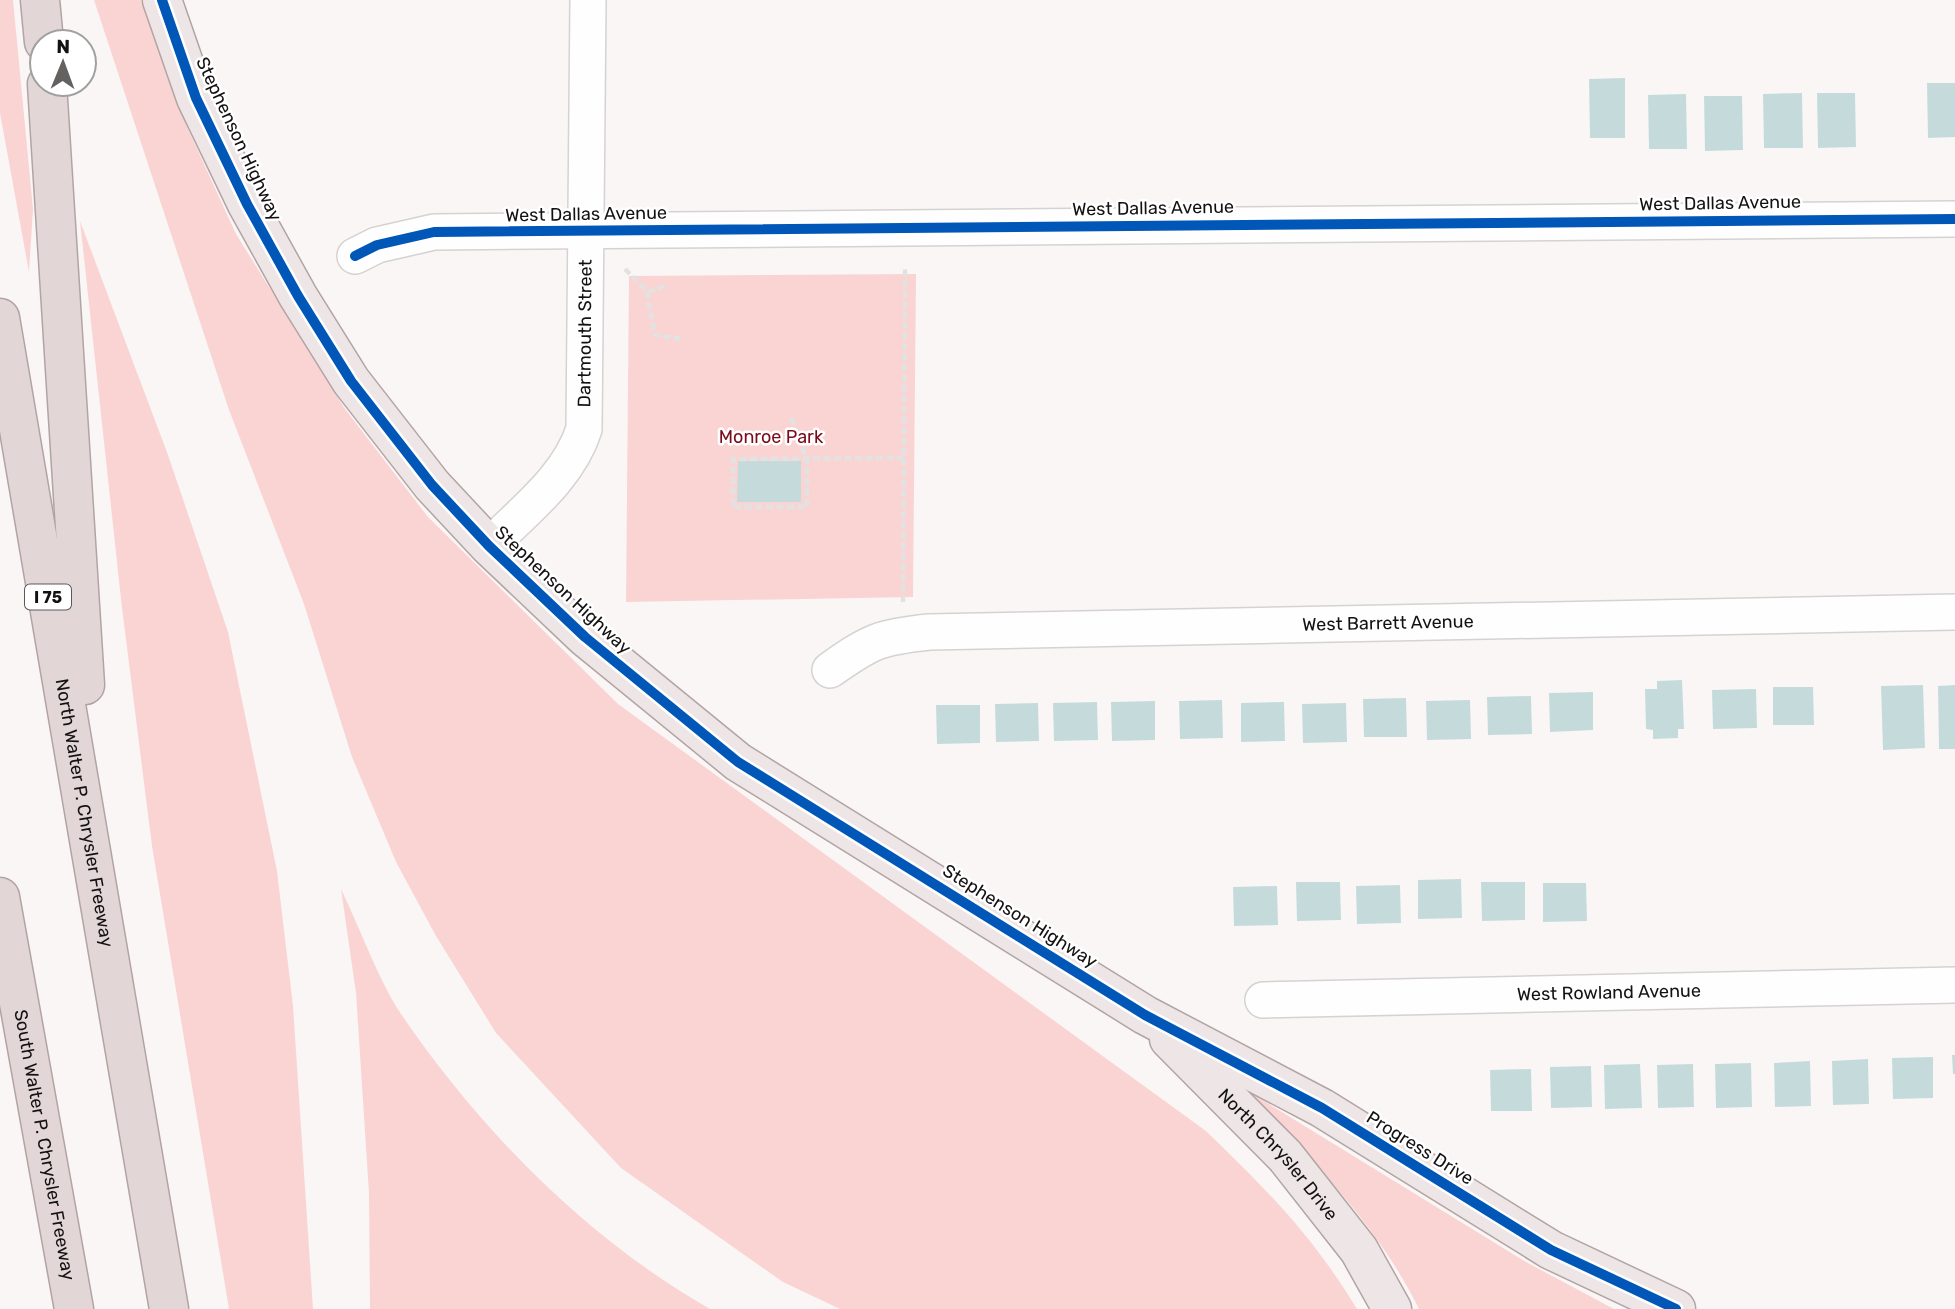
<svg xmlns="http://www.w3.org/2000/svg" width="1955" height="1309" font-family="Rubik,sans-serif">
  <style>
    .green { fill: #fad4d3 }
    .building { fill: #c5dbdb }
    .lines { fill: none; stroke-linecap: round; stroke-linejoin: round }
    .minor-casing { stroke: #d5d2d2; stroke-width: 38 }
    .major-casing { stroke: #b2a4a4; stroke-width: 41 }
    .highway-casing { stroke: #b2a4a4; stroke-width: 41 }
    .path { stroke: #e2e2e2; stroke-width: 4.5; stroke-dasharray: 7 3.5; stroke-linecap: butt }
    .minor { stroke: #fefefe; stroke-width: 35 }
    .major { stroke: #eee6e6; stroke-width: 38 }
    .highway { stroke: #e2d6d6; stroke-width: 38 }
    .cycleway-casing { stroke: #fff; stroke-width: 15 }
    .cycleway { stroke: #0057b8; stroke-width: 10 }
    .labels { text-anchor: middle; stroke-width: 5; stroke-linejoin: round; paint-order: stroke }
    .shield { fill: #fff; stroke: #5a5858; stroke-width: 2 }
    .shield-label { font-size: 16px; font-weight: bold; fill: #131111 }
    .street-label { font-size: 18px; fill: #131111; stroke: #fff }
    .park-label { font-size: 18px; fill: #7a0b1d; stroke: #fff }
  </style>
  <rect width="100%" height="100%" fill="#faf6f6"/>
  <!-- green -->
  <g class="green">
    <path d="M0,0H13L33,209L29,272L0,113Z"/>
    <path d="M94,0H141L187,127L236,234L345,409L428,517L618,704L1206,1131C1268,1191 1312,1235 1357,1309H840L783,1282L621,1168L496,1033L436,936L396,862L352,757L304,604L229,410Z"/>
    <path d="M80,221L168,455L228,632L277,871L293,1006L313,1309H229L152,846L122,608Z"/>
    <path d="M916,274L913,597L626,602L629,276Z"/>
    <path d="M341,889C359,926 379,981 401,1014C480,1130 587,1239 710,1309H370L369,1193L356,993Z"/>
    <path d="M1238,1085L1526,1262L1614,1309H1419C1376,1222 1306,1153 1238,1085Z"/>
  </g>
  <!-- building -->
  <g class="building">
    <path d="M1625,78V138H1590L1589,79Z"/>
    <path d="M1927,83H1955V137L1928,138Z"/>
    <path d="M1802,93L1803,148H1764L1763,94Z"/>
    <path d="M1817,93H1855L1856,147L1818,148Z"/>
    <path d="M1686,94L1687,149H1649L1648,95Z"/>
    <path d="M1704,96H1742L1743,150L1705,151Z"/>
    <path d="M738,461H801V502H737Z"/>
    <path d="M1682,680L1684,729H1678V738L1653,739V730L1646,729L1645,689H1657V681Z"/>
    <path d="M1923,685L1925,748L1883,750L1881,686Z"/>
    <path d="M1955,685V749H1939L1938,686Z"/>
    <path d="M1773,687H1813L1814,725H1773Z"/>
    <path d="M1756,689L1757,728L1713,729L1712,690Z"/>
    <path d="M1593,692V730L1550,732L1549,693Z"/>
    <path d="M1531,696L1532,734L1488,735L1487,697Z"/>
    <path d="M1406,698L1407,737H1364L1363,699Z"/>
    <path d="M1222,700L1223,738L1180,739L1179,701Z"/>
    <path d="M1470,700L1471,739L1427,740L1426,701Z"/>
    <path d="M1155,701V740L1112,741L1111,702Z"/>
    <path d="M1097,702L1098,740L1054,741L1053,703Z"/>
    <path d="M1284,702L1285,741L1241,742V703Z"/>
    <path d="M1038,703L1039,741L996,742L995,704Z"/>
    <path d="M1346,703L1347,742L1303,743L1302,704Z"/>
    <path d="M936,705H980V743L937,744Z"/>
    <path d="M1461,879L1462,918L1418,919V880Z"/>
    <path d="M1296,882H1340L1341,920L1297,921Z"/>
    <path d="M1481,882H1525V920L1482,921Z"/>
    <path d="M1543,883H1586L1587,921L1543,922Z"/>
    <path d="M1400,885L1401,923L1357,924L1356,886Z"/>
    <path d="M1277,886L1278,925L1234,926L1233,887Z"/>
    <path d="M1952,1055H1955V1074H1953Z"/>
    <path d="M1933,1057V1098L1893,1099L1892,1058Z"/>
    <path d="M1868,1059L1869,1104L1833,1105L1832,1061Z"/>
    <path d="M1810,1061L1811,1106L1775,1107L1774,1063Z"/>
    <path d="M1751,1063L1752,1107L1716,1108L1715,1064Z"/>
    <path d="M1640,1064L1642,1108L1605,1109L1604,1065Z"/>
    <path d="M1693,1064L1694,1107L1658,1108L1657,1065Z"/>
    <path d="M1591,1066L1592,1107L1551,1108L1550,1067Z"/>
    <path d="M1531,1069L1532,1111H1491L1490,1070Z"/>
  </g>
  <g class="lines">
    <!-- minor casing -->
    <g class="minor-casing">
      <g id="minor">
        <path d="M355,256L377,245L434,232L1955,219"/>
        <path id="s1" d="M489,546C524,511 569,477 584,429L588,0"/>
        <path id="s2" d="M830,670C871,641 880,637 929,632L1955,612"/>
        <path id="s3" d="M1263,1000L1955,985"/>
      </g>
    </g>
    <!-- major casing -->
    <g class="major-casing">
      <g id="major">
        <path d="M162,0L196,98L247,204L298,296L351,381L432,485L489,546L585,637L738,762L1145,1015L1322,1108L1551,1250L1676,1309"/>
        <path id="s4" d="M1169,1039L1285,1156L1359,1250L1392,1309"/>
      </g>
    </g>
    <!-- highway casing -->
    <g class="highway-casing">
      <g id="highway">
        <path d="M40,0L44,42"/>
        <path d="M47,84L85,685"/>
        <path id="s5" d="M0,318L169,1309"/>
        <path id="s6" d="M0,897L74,1309"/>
      </g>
    </g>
    <!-- path -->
    <g class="path">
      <path d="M625,269L646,290L655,335L682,339"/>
      <path d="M648,292L665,286"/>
      <path d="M791,418L807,460V507H733V459L903,458"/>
      <path d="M903,602L905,269"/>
    </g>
    <!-- minor -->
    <use href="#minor" class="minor"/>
    <!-- major -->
    <use href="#major" class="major"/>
    <!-- highway -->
    <use href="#highway" class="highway"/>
    <!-- cycleway casing -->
    <g class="cycleway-casing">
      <g id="cycleway">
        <path d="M162,0L196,98L247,204L298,296L351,381L432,485L489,546L585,637L738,762L1145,1015L1322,1108L1551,1250L1676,1309"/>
        <path d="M355,256L377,245L434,232L1955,219"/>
      </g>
    </g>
    <!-- cycleway -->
    <use href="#cycleway" class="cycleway"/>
  </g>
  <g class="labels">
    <!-- shield labels -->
    <rect class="shield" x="25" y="584.5" width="46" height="25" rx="5"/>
    <g class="shield-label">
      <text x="48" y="603">I 75</text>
    </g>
    <!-- street labels -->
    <g class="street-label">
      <text transform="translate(239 139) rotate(65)" y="6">Stephenson Highway</text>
      <text transform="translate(1720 203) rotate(-1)" y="6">West Dallas Avenue</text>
      <text transform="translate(1153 208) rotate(-1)" y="6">West Dallas Avenue</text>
      <text transform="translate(586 214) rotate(-1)" y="6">West Dallas Avenue</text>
      <text dy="6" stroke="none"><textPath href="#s1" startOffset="248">Dartmouth Street</textPath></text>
      <text transform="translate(563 590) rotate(43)" y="6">Stephenson Highway</text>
      <text dy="6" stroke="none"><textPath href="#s2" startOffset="567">West Barrett Avenue</textPath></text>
      <text dy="6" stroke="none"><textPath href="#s5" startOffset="502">North Walter P. Chrysler Freeway</textPath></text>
      <text transform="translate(1020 916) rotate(32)" y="6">Stephenson Highway</text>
      <text dy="6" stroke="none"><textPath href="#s3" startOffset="346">West Rowland Avenue</textPath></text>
      <text dy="6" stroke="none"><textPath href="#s6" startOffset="252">South Walter P. Chrysler Freeway</textPath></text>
      <text transform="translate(1420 1148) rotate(32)" y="6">Progress Drive</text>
      <text dy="6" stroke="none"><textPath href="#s4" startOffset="159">North Chrysler Drive</textPath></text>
    </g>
    <!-- park labels -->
    <g class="park-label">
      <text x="771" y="443">Monroe Park</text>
    </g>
  </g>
  <!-- north arrow -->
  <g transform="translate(63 63) rotate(1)"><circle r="33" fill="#ffffff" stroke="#a1a0a0" stroke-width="2"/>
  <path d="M0-5L12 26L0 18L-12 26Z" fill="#646161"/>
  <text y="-10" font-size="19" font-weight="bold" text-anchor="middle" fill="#131111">N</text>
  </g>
</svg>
